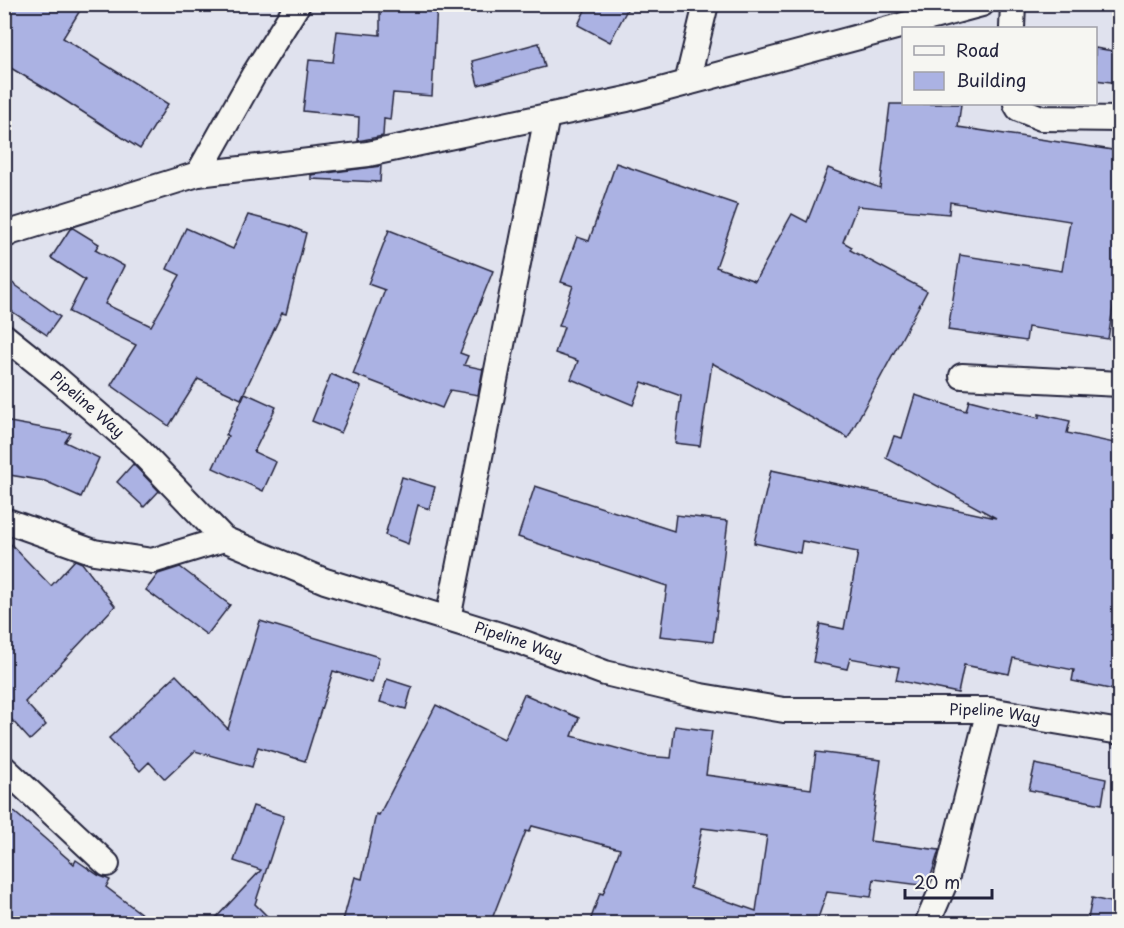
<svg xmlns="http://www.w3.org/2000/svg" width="1124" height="928" font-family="'Playpen Sans',sans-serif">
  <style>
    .building { fill: #abb2e3; stroke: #22223b; stroke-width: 1.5; fill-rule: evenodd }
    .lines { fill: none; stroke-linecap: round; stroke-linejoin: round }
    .minor-casing { stroke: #22223b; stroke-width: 28 }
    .minor { stroke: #f6f6f2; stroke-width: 24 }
    .labels { text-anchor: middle; stroke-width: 6; stroke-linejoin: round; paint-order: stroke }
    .street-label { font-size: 15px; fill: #22223b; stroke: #f6f6f2 }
  </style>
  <rect width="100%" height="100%" fill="#e0e2ee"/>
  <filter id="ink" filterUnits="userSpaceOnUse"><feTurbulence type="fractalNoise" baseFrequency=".0167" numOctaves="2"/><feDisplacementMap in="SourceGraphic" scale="12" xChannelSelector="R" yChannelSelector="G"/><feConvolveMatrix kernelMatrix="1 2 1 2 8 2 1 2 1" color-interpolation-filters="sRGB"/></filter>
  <g filter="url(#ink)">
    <!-- building -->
    <g class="building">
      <path d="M4,4H84L63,38L168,104L140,149L58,96L4,64Z"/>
      <path d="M380,4H437L432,96L393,93L390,120L384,119L383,136L358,141L359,117L303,111L309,60L333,62L337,31L380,35Z"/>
      <path d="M588,4H630L610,42L578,25Z"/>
      <path d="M539,43L545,67L478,85L472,61Z"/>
      <path d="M1095,48L1119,52V83L1095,80Z"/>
      <path d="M890,104H961L958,127L1119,151V270L1108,339L1028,327L1026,341L948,330L960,255L1062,271L1070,221L950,202L949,214L857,206L843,242L852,247L850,250L927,291L848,438L712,363L700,446L675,443L681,396L642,382L633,405L571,379L578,361L555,353L564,327L559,326L573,286L561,282L577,237L589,241L616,163L738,205L716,267L755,281L792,214L807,222L828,168L880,188Z"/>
      <path d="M381,166L380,182L311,179V175Z"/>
      <path d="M248,215L287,225L306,233L286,314L282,313L241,399L198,379L169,426L111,385L136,345L69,312L85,280L51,258L70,229L73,228L99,244L95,250L124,266L105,304L151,326L180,275L167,269L186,228L233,249Z"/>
      <path d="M389,230L493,271L460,353L468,356L464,365L483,369L478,395L450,390L442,408L353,374L385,290L368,284Z"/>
      <path d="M4,277L60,317L47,335L4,306Z"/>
      <path d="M331,374L361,387L341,433L312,421Z"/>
      <path d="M245,393L276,407L254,452L276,462L263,491L213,468L228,436L226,435Z"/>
      <path d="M915,395L966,411L969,400L1039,418V414L1070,421L1067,433L1119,444V536L1113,561L1119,562V691L1072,681L1074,670L1013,658L1009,674L964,665L958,693L896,680L899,667L850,658L847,669L813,662L820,624L844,629L858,552L802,541L800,553L754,543L771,470L996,518L886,458L894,436L902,438Z"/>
      <path d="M4,421L71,433L65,442L99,458L81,497L45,481L4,474Z"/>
      <path d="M133,464L159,491L144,507L117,482Z"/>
      <path d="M402,477L435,487L429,509L418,505L408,544L385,535Z"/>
      <path d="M535,486L674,531L676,515L728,521L713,642L660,636L667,586L518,537Z"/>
      <path d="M4,537L51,586L75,560L82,563L115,606L25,702L46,725L30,740L10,718L4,723Z"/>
      <path d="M180,567L230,605L207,635L146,590L158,574Z"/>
      <path d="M260,621L379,657L372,683L333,671L305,761L258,747L252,767L195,751L165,779L149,762L140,771L109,738L176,675L228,729Z"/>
      <path d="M387,679L412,687L406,709L380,702Z"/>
      <path d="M524,694L579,718L572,736L645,756L671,758L675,726L712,731L706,775L811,789L816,752L881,760L870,841L939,850L928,886L874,879L871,897L827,892L816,924H589L600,893L603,894L620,849L532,826L529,832L526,831L490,924H342L355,877L362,879L376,814L379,815L436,705L504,739ZM702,828L767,836L756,911L690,888Z"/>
      <path d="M1035,764L1106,779L1102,804L1029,790Z"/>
      <path d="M4,803L74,864L76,860L98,875L110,880L106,887L155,924H4Z"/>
      <path d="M253,806L284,816L255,904L275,924H210L261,870L234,861Z"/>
      <path d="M1092,898L1119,904V924H1087Z"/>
    </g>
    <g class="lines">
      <!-- minor casing -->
      <g class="minor-casing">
        <g id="minor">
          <path d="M1012,28L1013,4"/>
          <path d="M687,83L706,4"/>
          <path d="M1016,104L1019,109L1041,118L1120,119"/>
          <path d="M198,174L253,76L298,4"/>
          <path d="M4,236L12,232L198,174L368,154L627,99L982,4"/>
          <path id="s1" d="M4,336L54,376L137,448L224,539L325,581L516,640L605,673L701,696L784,710H989L1120,732"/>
          <path d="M962,376L1120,384"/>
          <path d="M4,520L94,552L152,561L224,539"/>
          <path d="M448,619L547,116"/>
          <path d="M4,768L107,864"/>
          <path d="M927,924L946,880L989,710"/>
        </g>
      </g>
      <!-- minor -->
      <use href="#minor" class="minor"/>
    </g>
  </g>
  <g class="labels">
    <!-- street labels -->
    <g class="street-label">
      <text dy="5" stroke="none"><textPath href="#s1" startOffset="108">Pipeline Way</textPath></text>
      <text dy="5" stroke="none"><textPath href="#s1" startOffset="612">Pipeline Way</textPath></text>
      <text dy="5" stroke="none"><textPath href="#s1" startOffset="1098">Pipeline Way</textPath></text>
    </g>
  </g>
  <!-- margin -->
  <rect width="1124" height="928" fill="none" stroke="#f6f6f2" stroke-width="24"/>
  <rect x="12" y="12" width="1100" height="904" fill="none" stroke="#22223b" stroke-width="2" filter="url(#ink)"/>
  <!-- legend -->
  <rect x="902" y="27" width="195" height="78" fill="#f6f6f2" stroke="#a1a1a9" stroke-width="1.5"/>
  <rect x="914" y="46" width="30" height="9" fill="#f6f6f2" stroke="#a1a1a9" stroke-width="1.5"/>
  <text x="956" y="57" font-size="18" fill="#22223b">Road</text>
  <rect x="914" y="72" width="30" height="18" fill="#abb2e3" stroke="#a1a1a9" stroke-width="1.5"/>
  <text x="956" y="87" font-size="18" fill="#22223b">Building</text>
  <!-- scale -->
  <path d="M905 889v9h87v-9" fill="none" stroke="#22223b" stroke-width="3"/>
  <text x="914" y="889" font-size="18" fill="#22223b" stroke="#f6f6f2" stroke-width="4.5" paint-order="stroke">20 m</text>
</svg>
